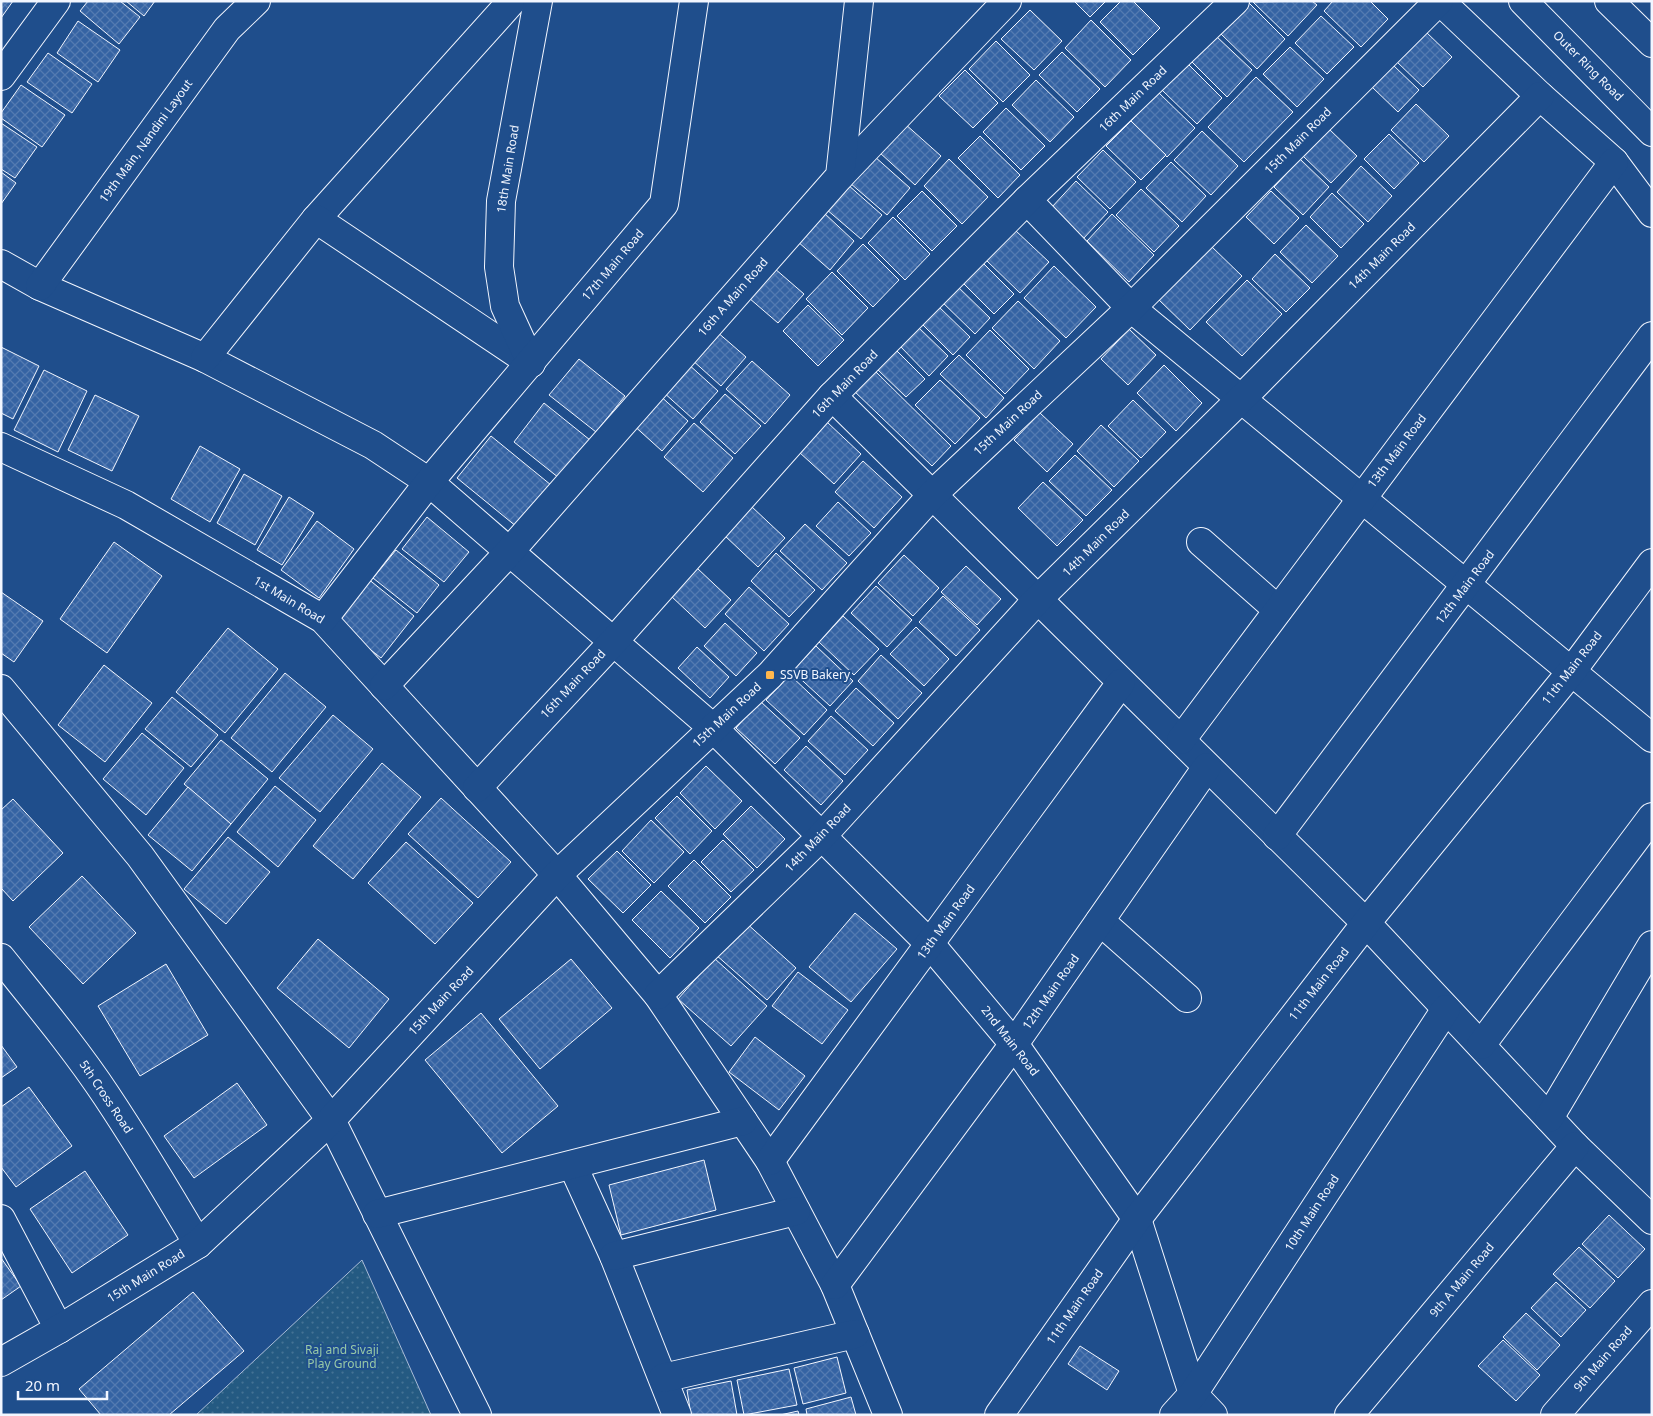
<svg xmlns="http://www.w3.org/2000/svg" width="1653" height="1416" font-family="'Noto Sans',sans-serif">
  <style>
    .park { fill: url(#park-dots); stroke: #a8bbd7 }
    .building { fill: url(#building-cross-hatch); stroke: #f2f6ff }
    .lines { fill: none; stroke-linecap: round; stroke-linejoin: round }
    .minor-casing { stroke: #f2f6ff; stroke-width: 30 }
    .highway-casing { stroke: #f2f6ff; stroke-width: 30 }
    .minor { stroke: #1f4e8c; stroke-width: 28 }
    .highway { stroke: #1f4e8c; stroke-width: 28 }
    .poi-dot { fill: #ffb74d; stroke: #1f4e8c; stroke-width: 2 }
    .labels { text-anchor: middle; stroke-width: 4; stroke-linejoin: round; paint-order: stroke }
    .street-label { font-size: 12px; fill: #f2f6ff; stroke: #1f4e8c }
    .poi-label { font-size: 12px; fill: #f2f6ff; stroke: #1f4e8c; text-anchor: start }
    .park-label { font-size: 12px; fill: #97c8a6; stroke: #1f4e8c }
  </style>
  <defs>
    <pattern id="park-dots" width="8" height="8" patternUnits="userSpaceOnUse" patternTransform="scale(1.25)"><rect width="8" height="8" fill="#245a82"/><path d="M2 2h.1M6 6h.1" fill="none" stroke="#447295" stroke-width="1.8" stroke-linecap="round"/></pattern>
    <pattern id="building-cross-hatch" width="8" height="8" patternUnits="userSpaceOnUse" patternTransform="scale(1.25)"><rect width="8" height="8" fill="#3563a3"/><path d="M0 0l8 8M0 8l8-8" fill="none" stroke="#537ab1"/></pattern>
  </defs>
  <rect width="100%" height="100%" fill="#1f4e8c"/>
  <!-- park -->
  <path class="park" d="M362,1260L431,1415H196Z"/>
  <!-- building -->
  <g class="building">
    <path d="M1,1H13L1,18Z"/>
    <path d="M88,1H120L140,17L119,44L80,11Z"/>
    <path d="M126,1H155L144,16Z"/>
    <path d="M1074,1H1106L1090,17Z"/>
    <path d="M1121,1H1133L1160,28L1133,55L1100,22Z"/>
    <path d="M1312,1L1317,5L1288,36L1253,2Z"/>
    <path d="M1333,1H1370L1388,19L1361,47L1324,11Z"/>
    <path d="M1249,3L1285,39L1257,69L1220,33Z"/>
    <path d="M1030,10L1062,41L1034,70L1001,39Z"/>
    <path d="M1321,16L1354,47L1327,74L1295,43Z"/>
    <path d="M1091,20L1131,60L1105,87L1065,48Z"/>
    <path d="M78,21L120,50L98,82L57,53Z"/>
    <path d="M1425,31L1452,57L1423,87L1396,61Z"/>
    <path d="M1215,35L1252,70L1227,97L1191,61Z"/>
    <path d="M996,41L1030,75L1003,102L969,69Z"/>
    <path d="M1290,47L1324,79L1297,107L1263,74Z"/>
    <path d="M1062,52L1100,89L1077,112L1039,75Z"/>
    <path d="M48,53L92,84L72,113L27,82Z"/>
    <path d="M1188,64L1222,98L1197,124L1162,90Z"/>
    <path d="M1393,65L1419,90L1398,112L1372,87Z"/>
    <path d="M965,70L998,103L973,128L939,96Z"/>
    <path d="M1256,77L1293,112L1244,162L1208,127Z"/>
    <path d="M1036,80L1074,117L1050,142L1012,105Z"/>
    <path d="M21,85L65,115L42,147L1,118V113Z"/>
    <path d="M1158,92L1195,128L1167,157L1131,121Z"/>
    <path d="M1416,104L1449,136L1424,162L1391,130Z"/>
    <path d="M1006,108L1045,146L1021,170L983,132Z"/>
    <path d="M1131,121L1166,155L1141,180L1106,146Z"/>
    <path d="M1,123L37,147L15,178L1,169Z"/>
    <path d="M904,123L941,156L915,185L879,152Z"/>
    <path d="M1328,128L1357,156L1331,183L1302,155Z"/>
    <path d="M1202,131L1238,166L1211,195L1174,160Z"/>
    <path d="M1389,134L1419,163L1394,189L1364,159Z"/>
    <path d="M980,136L1020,175L998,198L958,158Z"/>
    <path d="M1103,150L1136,182L1110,209L1077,177Z"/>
    <path d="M874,156L910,188L887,215L850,183Z"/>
    <path d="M949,159L988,197L962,224L924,186Z"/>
    <path d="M1300,159L1329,187L1303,215L1274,187Z"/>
    <path d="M1171,162L1206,196L1182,222L1146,188Z"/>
    <path d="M1361,166L1392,196L1368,222L1337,192Z"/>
    <path d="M1,172L16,183L1,204Z"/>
    <path d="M1076,181L1108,212L1083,239L1051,208Z"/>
    <path d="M847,184L882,215L861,239L826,209Z"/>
    <path d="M1141,189L1179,226L1154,252L1116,215Z"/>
    <path d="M922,191L957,226L932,251L897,216Z"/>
    <path d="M1271,191L1299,218L1274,244L1246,217Z"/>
    <path d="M1332,193L1364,224L1341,248L1310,217Z"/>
    <path d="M823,212L854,241L830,270L797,241Z"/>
    <path d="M1112,214L1154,255L1129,282L1087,241Z"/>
    <path d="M893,217L930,254L905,280L868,243Z"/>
    <path d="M1306,225L1338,256L1312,283L1280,252Z"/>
    <path d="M1015,230L1049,262L1020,293L986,260Z"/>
    <path d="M863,244L899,280L873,307L837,271Z"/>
    <path d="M1210,245L1242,276L1190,330L1158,299Z"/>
    <path d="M1275,254L1310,288L1286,312L1252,279Z"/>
    <path d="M982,262L1014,294L994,314L962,282Z"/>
    <path d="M1054,266L1096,307L1066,338L1024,298Z"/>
    <path d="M774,268L804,294L778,323L749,298Z"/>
    <path d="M832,272L868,308L842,335L806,299Z"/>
    <path d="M1247,280L1282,314L1242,356L1206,322Z"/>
    <path d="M954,283L990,318L975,334L938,298Z"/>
    <path d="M1018,301L1060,341L1034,369L992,328Z"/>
    <path d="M808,305L844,340L818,366L783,331Z"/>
    <path d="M937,305L970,337L953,355L920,322Z"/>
    <path d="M917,326L948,356L929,376L899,345Z"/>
    <path d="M1129,329L1156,355L1128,385L1101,359Z"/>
    <path d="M990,330L1029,369L1005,394L966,355Z"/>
    <path d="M716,331L746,357L721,386L691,359Z"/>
    <path d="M1,347L39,366L13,419L1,413Z"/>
    <path d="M896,350L925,379L906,397L877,369Z"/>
    <path d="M959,355L1004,398L986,418L940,374Z"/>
    <path d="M579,359L625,396L596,432L549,395Z"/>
    <path d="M752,361L790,395L765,424L726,389Z"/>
    <path d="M687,363L718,391L693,419L662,391Z"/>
    <path d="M1164,365L1202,403L1176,431L1137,393Z"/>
    <path d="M872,368L951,446L932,466L852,389Z"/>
    <path d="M44,370L87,391L58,452L14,430Z"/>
    <path d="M940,380L980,418L955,444L915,405Z"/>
    <path d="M657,393L688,421L662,451L631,423Z"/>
    <path d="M725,394L761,426L735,454L700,422Z"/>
    <path d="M95,395L139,416L112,471L68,450Z"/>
    <path d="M1133,400L1166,432L1141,458L1108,426Z"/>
    <path d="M544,403L590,440L559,478L514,442Z"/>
    <path d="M1040,413L1073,444L1047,472L1014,440Z"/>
    <path d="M827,422L861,454L834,484L799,452Z"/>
    <path d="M694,423L733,458L703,492L664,457Z"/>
    <path d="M1101,425L1139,461L1114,487L1077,451Z"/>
    <path d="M491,436L551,485L517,527L457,478Z"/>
    <path d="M200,446L240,469L210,522L171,499Z"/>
    <path d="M1075,455L1112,490L1086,516L1049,481Z"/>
    <path d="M863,461L902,497L874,528L835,492Z"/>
    <path d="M244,474L282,496L255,545L217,523Z"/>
    <path d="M1043,482L1083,520L1057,546L1018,508Z"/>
    <path d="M289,497L314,513L282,565L257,550Z"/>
    <path d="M838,502L871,533L849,556L816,526Z"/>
    <path d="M751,506L785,538L758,567L724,535Z"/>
    <path d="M427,517L469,552L444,582L402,549Z"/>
    <path d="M317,521L354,549L319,598L281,570Z"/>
    <path d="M805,524L847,563L822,590L780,551Z"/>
    <path d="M114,542L162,576L107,653L60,619Z"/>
    <path d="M396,550L439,585L417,613L373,578Z"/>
    <path d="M776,553L815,590L789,617L751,581Z"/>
    <path d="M904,555L939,588L913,616L878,583Z"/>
    <path d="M966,566L1001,599L977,625L941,592Z"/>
    <path d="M697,568L731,600L705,628L671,596Z"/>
    <path d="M367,578L414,616L381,658L333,620Z"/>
    <path d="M876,586L912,620L887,647L851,613Z"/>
    <path d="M749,587L789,624L764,651L725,614Z"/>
    <path d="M1,592L43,621L14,662L1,653Z"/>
    <path d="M943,596L980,630L956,656L919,622Z"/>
    <path d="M843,616L879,649L854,675L819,642Z"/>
    <path d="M725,623L757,653L736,676L704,646Z"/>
    <path d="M916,627L949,659L924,686L890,654Z"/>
    <path d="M228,628L278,669L225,733L176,692Z"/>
    <path d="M816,646L853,681L830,706L792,671Z"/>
    <path d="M697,647L729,677L710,698L678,668Z"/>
    <path d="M881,655L922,693L898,719L858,681Z"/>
    <path d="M104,665L152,703L105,762L58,725Z"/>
    <path d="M285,673L326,707L272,772L231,738Z"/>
    <path d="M790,675L827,710L804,735L766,700Z"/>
    <path d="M856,688L894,723L873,746L835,711Z"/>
    <path d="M172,697L218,735L191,767L145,729Z"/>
    <path d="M760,701L800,738L775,764L736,728Z"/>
    <path d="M333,715L373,749L320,812L279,778Z"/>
    <path d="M831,716L868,750L845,775L808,741Z"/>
    <path d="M142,733L184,768L146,815L103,779Z"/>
    <path d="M221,740L268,779L231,824L184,784Z"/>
    <path d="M806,746L843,781L821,805L784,770Z"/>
    <path d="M382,763L421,797L353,879L313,846Z"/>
    <path d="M706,766L742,801L715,829L680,793Z"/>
    <path d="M275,786L316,820L278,867L237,832Z"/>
    <path d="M188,787L231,824L192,871L148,835Z"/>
    <path d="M677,796L712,831L690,854L655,818Z"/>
    <path d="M441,798L511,862L478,898L408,834Z"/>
    <path d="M13,799L63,853L13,901L1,888V810Z"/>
    <path d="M751,806L785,839L757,868L723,834Z"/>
    <path d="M651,820L684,852L654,883L622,851Z"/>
    <path d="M228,837L270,872L226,924L184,889Z"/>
    <path d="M723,840L754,870L731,892L701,862Z"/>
    <path d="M406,842L473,903L435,944L368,883Z"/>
    <path d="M617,851L651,885L623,913L588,879Z"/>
    <path d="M694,860L731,897L705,923L668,886Z"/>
    <path d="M82,876L136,933L83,984L29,927Z"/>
    <path d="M661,891L699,928L670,958L632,920Z"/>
    <path d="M855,913L897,949L851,1002L809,967Z"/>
    <path d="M744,921L796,968L767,1000L715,954Z"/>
    <path d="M318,939L389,999L349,1048L277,988Z"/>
    <path d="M714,958L767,1006L731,1046L678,999Z"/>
    <path d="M571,959L612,1008L540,1069L499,1019Z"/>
    <path d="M166,964L208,1035L140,1076L98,1006Z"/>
    <path d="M798,972L848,1010L822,1044L772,1006Z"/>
    <path d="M481,1013L558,1106L502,1153L425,1060Z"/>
    <path d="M755,1037L805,1076L779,1110L729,1072Z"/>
    <path d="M1,1045L17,1067L1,1078Z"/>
    <path d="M237,1083L267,1125L194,1178L164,1136Z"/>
    <path d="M29,1087L72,1146L16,1187L1,1167V1107Z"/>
    <path d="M704,1160L716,1210L621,1235L609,1185Z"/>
    <path d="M85,1171L128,1235L72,1273L30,1209Z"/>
    <path d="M1609,1215L1645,1249L1618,1278L1582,1244Z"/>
    <path d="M1579,1247L1615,1281L1590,1308L1553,1274Z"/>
    <path d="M1,1258L21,1286L1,1300Z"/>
    <path d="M1556,1282L1586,1310L1561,1337L1531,1308Z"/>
    <path d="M193,1292L244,1351L169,1415H101L79,1389Z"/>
    <path d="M1526,1313L1560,1345L1537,1370L1503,1337Z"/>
    <path d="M1503,1340L1540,1375L1516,1401L1478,1366Z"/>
    <path d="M1080,1346L1119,1371L1107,1390L1068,1364Z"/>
    <path d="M837,1357L846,1393L803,1404L794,1368Z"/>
    <path d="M789,1369L797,1405L744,1415L737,1380Z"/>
    <path d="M731,1381L737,1415H691L687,1390Z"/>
    <path d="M851,1397L856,1415H807L806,1409Z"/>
    <path d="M798,1411L799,1415H780Z"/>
  </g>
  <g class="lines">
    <!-- minor casing -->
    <g class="minor-casing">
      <g id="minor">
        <path d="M1440,1L1540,96L1614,162L1652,213"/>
        <path d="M1,76L56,1"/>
        <path d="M840,176L1007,1"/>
        <path d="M1027,200L1131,308L1652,738"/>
        <path d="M316,219L512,1"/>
        <path d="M1,264L40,286L205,358L373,445L429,482L713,728L930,944L1014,1044L1137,1219L1193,1394L1213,1415"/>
        <path d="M40,286L227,29L256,1"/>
        <path d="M205,358L316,219L531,363"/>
        <path d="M531,363L505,306L499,267L501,201L538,1"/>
        <path d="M832,396L1366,923L1575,1146L1652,1220"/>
        <path d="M1,447L126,505L323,619L557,875L658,995L770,1161L835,1285L888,1415"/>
        <path d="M1201,542L1278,610"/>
        <path d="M323,619L429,482L664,204L694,1"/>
        <path d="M384,686L510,551L840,176L859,1"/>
        <path d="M1,689L140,856L331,1120L477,1415"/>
        <path d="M1181,740L1614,162"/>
        <path d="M477,788L614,641L832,396L1027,200L1235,1"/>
        <path d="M1277,836L1652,336"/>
        <path d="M1100,921L1187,998"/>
        <path d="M1,958C37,1003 74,1047 106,1095C138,1143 168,1193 198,1244"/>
        <path d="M658,995L821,837L1038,599L1241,399L1540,96"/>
        <path d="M1481,1045L1652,817"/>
        <path d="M1549,1118L1652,945"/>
        <path d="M770,1161L1121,683"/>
        <path d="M573,1166L614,1256L677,1415"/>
        <path d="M377,1214L743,1121"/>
        <path d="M1,1219L59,1329"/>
        <path d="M614,1256L796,1211"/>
        <path d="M835,1285L1014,1044L1207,767"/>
        <path d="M1,1362L59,1329L198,1244L331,1120L557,875L770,675L933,494L1131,308L1439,1"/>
        <path d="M663,1378L855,1334"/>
        <path d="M999,1415L1137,1219L1366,923L1571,672L1652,563"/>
        <path d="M1174,1415L1193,1394L1446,1009"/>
        <path d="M1349,1415L1575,1146"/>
        <path d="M1555,1415L1652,1304"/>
      </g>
    </g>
    <!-- highway casing -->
    <g class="highway-casing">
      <g id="highway">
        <path d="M1523,1L1652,132"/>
        <path d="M1609,1L1652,43"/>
      </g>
    </g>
    <!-- minor -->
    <use href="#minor" class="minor"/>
    <!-- highway -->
    <use href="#highway" class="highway"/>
  </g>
  <!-- markers -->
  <rect class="poi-dot" x="765" y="670" width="10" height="10" rx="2.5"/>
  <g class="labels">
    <!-- street labels -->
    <g class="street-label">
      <text transform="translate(1588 66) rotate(45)" y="4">Outer Ring Road</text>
      <text transform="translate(1133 99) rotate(-44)" y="4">16th Main Road</text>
      <text transform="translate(146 141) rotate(-54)" y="4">19th Main, Nandini Layout</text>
      <text transform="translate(1298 141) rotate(-45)" y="4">15th Main Road</text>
      <text transform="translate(508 169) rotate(-81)" y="4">18th Main Road</text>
      <text transform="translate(1382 256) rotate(-45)" y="4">14th Main Road</text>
      <text transform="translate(613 265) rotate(-50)" y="4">17th Main Road</text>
      <text transform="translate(733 297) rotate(-49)" y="4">16th A Main Road</text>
      <text transform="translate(845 384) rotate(-46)" y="4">16th Main Road</text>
      <text transform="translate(1008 423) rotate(-43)" y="4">15th Main Road</text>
      <text transform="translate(1397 451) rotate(-53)" y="4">13th Main Road</text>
      <text transform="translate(1096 543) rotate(-45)" y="4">14th Main Road</text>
      <text transform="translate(1465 587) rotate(-53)" y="4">12th Main Road</text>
      <text transform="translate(289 600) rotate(31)" y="4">1st Main Road</text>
      <text transform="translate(1572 668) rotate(-52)" y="4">11th Main Road</text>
      <text transform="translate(573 684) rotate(-47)" y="4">16th Main Road</text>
      <text transform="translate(727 715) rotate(-43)" y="4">15th Main Road</text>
      <text transform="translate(818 838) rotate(-46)" y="4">14th Main Road</text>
      <text transform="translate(946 922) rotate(-54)" y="4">13th Main Road</text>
      <text transform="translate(1319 984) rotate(-52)" y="4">11th Main Road</text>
      <text transform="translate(1051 992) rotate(-55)" y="4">12th Main Road</text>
      <text transform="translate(441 1001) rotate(-47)" y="4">15th Main Road</text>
      <text transform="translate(1010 1041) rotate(52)" y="4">2nd Main Road</text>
      <text transform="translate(106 1097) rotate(56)" y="4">5th Cross Road</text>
      <text transform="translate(1312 1213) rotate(-57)" y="4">10th Main Road</text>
      <text transform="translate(146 1276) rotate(-32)" y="4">15th Main Road</text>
      <text transform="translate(1462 1280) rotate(-50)" y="4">9th A Main Road</text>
      <text transform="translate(1075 1307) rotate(-55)" y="4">11th Main Road</text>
      <text transform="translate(1603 1359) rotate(-49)" y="4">9th Main Road</text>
    </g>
    <!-- poi labels -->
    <g class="poi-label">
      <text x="780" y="679">SSVB Bakery</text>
    </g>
    <!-- park labels -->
    <g class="park-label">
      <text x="342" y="1354">Raj and Sivaji<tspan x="342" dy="14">Play Ground</tspan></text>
    </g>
  </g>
  <!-- border -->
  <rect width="1653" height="1416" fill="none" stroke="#f2f6ff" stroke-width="5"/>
  <!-- scale -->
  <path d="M18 1391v8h89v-8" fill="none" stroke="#f2f6ff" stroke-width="2.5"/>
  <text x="25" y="1391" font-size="15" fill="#f2f6ff" stroke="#1f4e8c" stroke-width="4" paint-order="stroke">20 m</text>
</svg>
